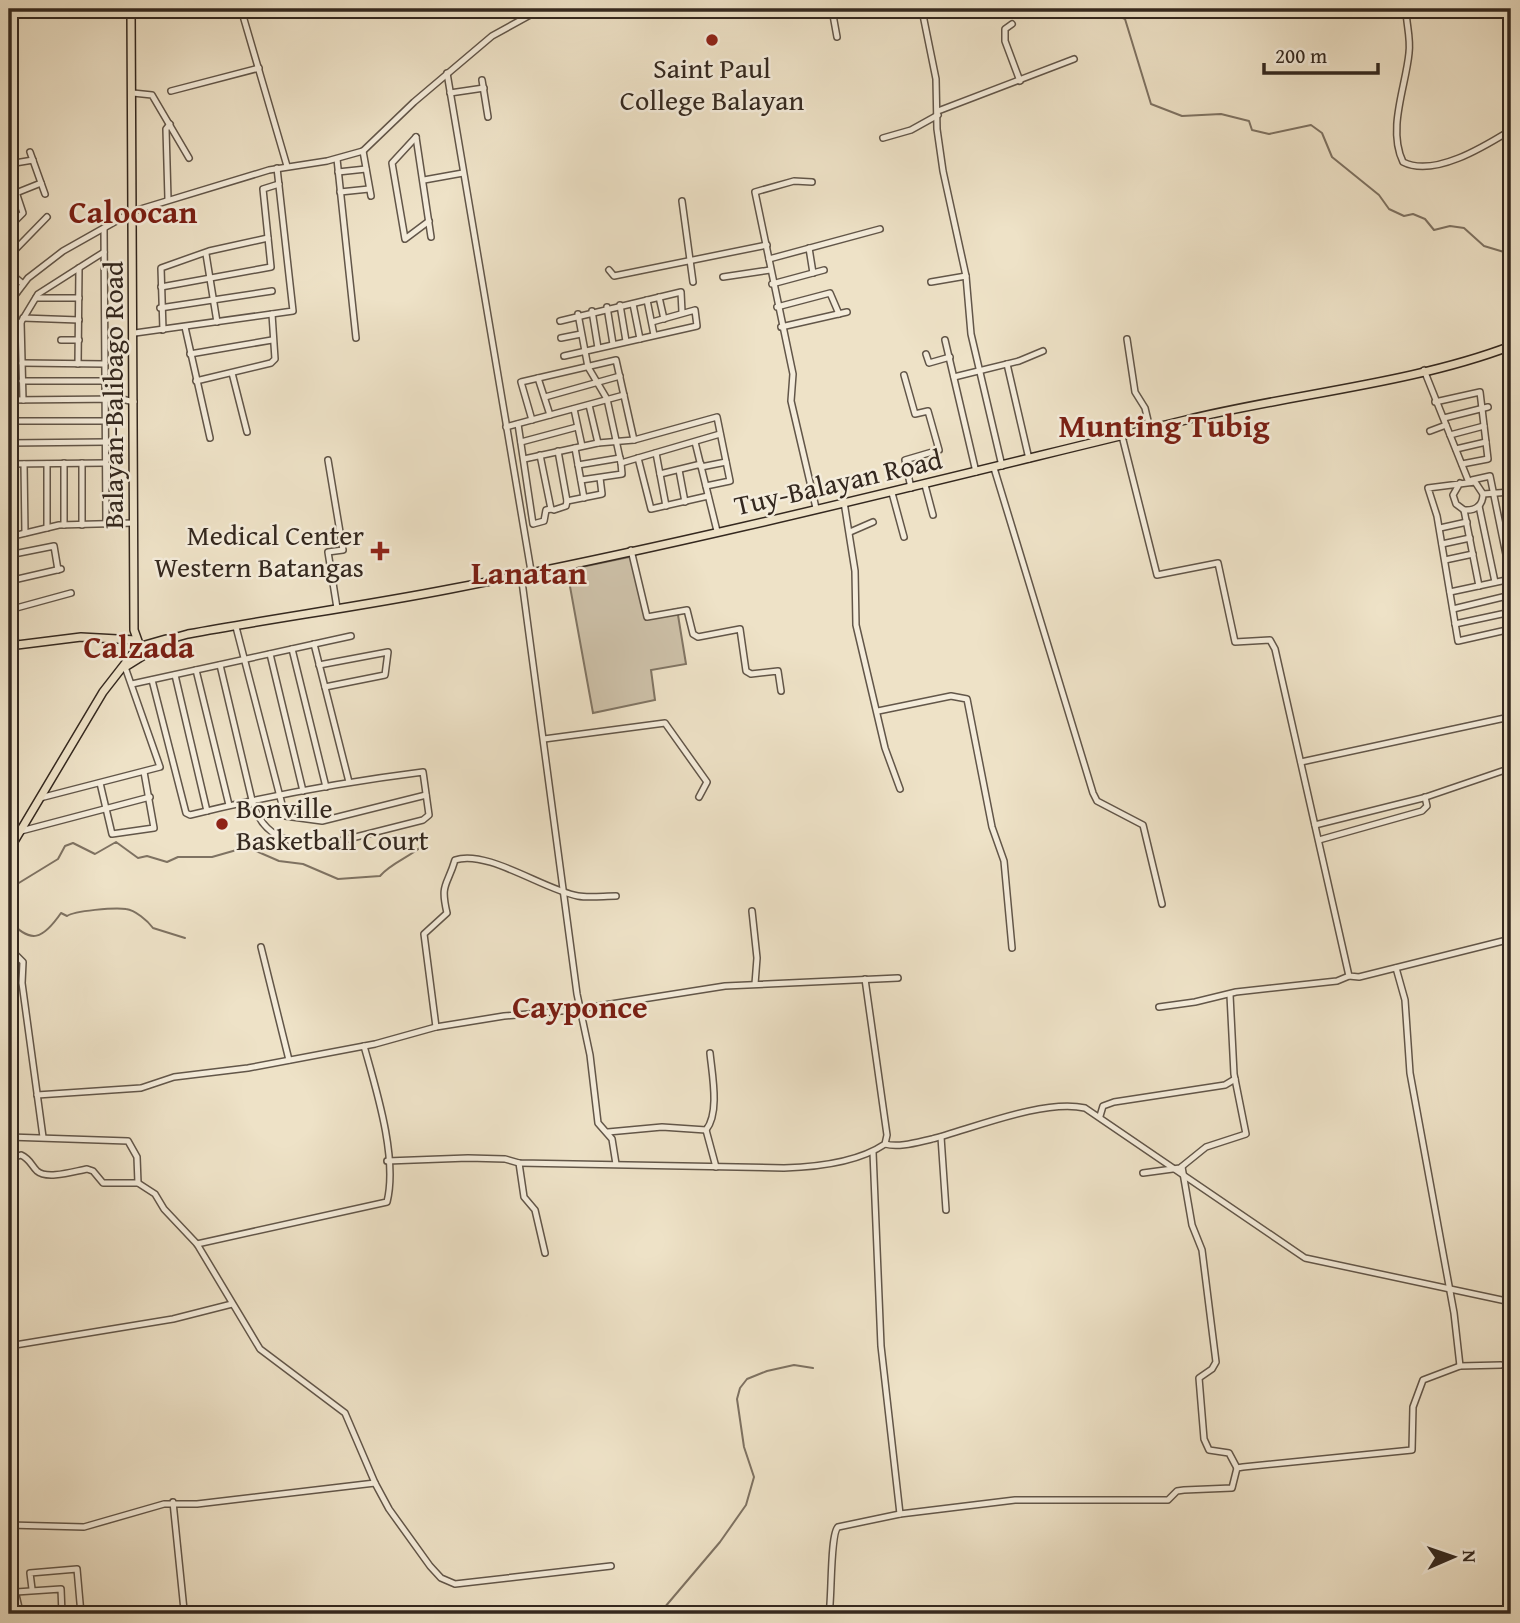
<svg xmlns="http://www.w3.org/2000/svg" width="1520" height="1623" font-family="'Gentium Book Plus',serif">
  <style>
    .green { fill: #cec2aa; stroke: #817564; stroke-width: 2 }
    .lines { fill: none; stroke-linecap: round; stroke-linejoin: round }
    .stream { stroke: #7e7262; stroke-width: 2 }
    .minor-casing { stroke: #625649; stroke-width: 8 }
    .major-casing { stroke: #34281f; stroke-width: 10 }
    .minor { stroke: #f4ecdb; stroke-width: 5 }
    .major { stroke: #eee2c7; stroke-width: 7 }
    .poi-dot { fill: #8f2418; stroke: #f4ecdb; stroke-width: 2.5 }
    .labels { text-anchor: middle; stroke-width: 5; stroke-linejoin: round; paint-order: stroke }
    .poi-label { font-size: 28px; fill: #34281f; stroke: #f4ecdb }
    .street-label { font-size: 28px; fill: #34281f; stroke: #f4ecdb }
    .quarter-label { font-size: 32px; font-weight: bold; fill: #7a1f14; stroke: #f4ecdb }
  </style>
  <rect width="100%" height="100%" fill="#eee2c7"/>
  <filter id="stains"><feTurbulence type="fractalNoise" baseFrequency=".00286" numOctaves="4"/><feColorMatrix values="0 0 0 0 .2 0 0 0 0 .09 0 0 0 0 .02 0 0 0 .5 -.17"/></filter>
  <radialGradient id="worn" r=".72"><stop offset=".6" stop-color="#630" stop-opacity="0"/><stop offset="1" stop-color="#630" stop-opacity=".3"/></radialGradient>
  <!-- green -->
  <path class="green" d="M634,556L648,615L677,609L686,664L651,670L655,700L593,713L567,570Z"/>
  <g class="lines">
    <!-- stream -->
    <g class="stream">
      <path d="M1104,9L1125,19L1151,104L1182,116L1221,114L1249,121L1252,130L1269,134L1311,125L1322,133L1332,157L1379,195L1389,209L1404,216L1413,214L1425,219L1434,230L1450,226L1464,228L1484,246L1504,252L1511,259"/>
      <path d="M9,889L58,859L65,846L73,843L95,854L116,842L138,858L147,856L167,862L178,857H212L247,847L279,861L303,864L338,879L380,876C391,863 408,858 422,846"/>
      <path d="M9,920C31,945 43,939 61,913L67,916C74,911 115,907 126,909C135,910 148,921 153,928L185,938"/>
      <path d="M659,1614L720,1542L746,1505L754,1477L744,1447L737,1399L740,1388L747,1379L767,1371L794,1365L813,1368"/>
    </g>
    <!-- minor casing -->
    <g class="minor-casing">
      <g id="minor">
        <path d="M241,9L287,166"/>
        <path d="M898,9L919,11L923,15L936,79L937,129L943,171L966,276L971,334L1002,466"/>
        <path d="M1406,9C1406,23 1411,38 1409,53C1406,86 1387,129 1403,162C1434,178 1485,146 1511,130"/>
        <path d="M131,13L146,9"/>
        <path d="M1012,24L1005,29V41L1020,81"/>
        <path d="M837,37L833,15L861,9"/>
        <path d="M447,73L531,571"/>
        <path d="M482,80L488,117"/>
        <path d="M171,91L259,68"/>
        <path d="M133,93L152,95L189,158"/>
        <path d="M450,93L484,88"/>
        <path d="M938,111L1074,59"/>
        <path d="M416,137L392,163L405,239L429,221"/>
        <path d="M416,137L431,237"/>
        <path d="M883,138L911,130L938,115"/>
        <path d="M363,151L371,196"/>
        <path d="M30,152L45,194"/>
        <path d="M337,159L356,338"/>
        <path d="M9,164L33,160"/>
        <path d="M9,171L23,213L9,227"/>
        <path d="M338,172L366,169"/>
        <path d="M424,180L463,173"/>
        <path d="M812,182L794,181L755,192L793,374L791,401L816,508"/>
        <path d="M340,192L369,189"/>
        <path d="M16,193L41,183"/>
        <path d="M168,199L166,129L170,124"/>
        <path d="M682,201L693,282"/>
        <path d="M104,229L106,524"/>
        <path d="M809,248L813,273"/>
        <path d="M206,254L217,322"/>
        <path d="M9,256L47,217"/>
        <path d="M769,259L880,229"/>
        <path d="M609,270L614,276L767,245"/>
        <path d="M9,272L23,284"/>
        <path d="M723,277L770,270"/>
        <path d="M931,282L966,276"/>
        <path d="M772,284L824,270"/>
        <path d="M9,285L17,292"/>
        <path d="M161,287L271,267L263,189L279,184"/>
        <path d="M659,297L664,319"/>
        <path d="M36,298H79"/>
        <path d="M647,300L654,335"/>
        <path d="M9,303L28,278L63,251L134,211L269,170L327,161L363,151L414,102L492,36L541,9"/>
        <path d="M633,304L640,339"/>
        <path d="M620,305L626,341"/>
        <path d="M607,307L613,344"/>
        <path d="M777,307L830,293L839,314"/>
        <path d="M160,308L272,291"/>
        <path d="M592,311L598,348"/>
        <path d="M578,314L588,367L607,399L621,463L720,434"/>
        <path d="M23,318L79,320"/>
        <path d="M560,321L681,292L682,312"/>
        <path d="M21,322L23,400"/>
        <path d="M185,327L210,438"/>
        <path d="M781,327L847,312"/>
        <path d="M163,330L161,268L209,251L268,238"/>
        <path d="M135,333L293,311L277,168"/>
        <path d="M561,338L581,334"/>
        <path d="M1127,339L1135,392L1145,408L1150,429"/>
        <path d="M61,340H79"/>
        <path d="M945,340L976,472"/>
        <path d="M9,342L38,294L104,252"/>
        <path d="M190,354L272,340"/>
        <path d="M926,354L929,363L950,357"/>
        <path d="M564,356L697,326L695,310L652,322"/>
        <path d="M22,363L105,364"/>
        <path d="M78,364L79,268"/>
        <path d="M1007,364L1029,459"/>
        <path d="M1424,370L1468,480"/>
        <path d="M232,373L247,432"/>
        <path d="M904,375L915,414L928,411L939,450L905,460L911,488"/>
        <path d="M954,377L1019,361L1043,351"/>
        <path d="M538,378L550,415"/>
        <path d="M22,381H105"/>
        <path d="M196,381L271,363L275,359L272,314"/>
        <path d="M545,397L620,376"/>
        <path d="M9,400L122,399L134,402"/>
        <path d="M1435,402L1480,392L1488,459L1462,464"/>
        <path d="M589,405L598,443"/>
        <path d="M574,409L582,446"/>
        <path d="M1444,418L1488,407"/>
        <path d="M532,420L521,382L616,360L634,440"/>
        <path d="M9,421H105"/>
        <path d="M518,424L533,524L544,521L546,510L551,509"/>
        <path d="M506,427L624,395"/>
        <path d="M1430,431L1446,425"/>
        <path d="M1450,435L1484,426"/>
        <path d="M1122,436L1157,575L1218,563L1235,642L1270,640L1275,649L1349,976L1359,977L1511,939"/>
        <path d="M521,442L577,427"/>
        <path d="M695,442L717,531"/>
        <path d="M9,443L106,442"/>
        <path d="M575,448L584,498"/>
        <path d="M1456,449L1486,442"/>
        <path d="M656,453L666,506"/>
        <path d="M540,455L551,509L554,510L566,506L567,501L558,451"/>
        <path d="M638,458L651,509L708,496"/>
        <path d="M524,459L598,443L634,440L717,417L730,481L706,486"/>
        <path d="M328,460L343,550L328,552L337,608"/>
        <path d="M9,464L106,463"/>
        <path d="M24,464L25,533"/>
        <path d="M47,464V528"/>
        <path d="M578,465L620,458"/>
        <path d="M701,467L726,462"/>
        <path d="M994,468L1093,793L1097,801L1143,825L1162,904"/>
        <path d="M679,470L685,502"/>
        <path d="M660,474L701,464"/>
        <path d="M581,480L622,474L621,463"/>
        <path d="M1472,480L1490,476L1511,579"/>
        <path d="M1460,483L1453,495L1456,504L1464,510C1476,511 1483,505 1483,494L1475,482L1428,488L1437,516L1458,641L1511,629"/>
        <path d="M925,485L933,515"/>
        <path d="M892,493L904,537"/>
        <path d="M1483,494L1511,492"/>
        <path d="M567,501L602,494L600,478"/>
        <path d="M844,502L855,571L856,625L885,748L900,789"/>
        <path d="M1479,506L1495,582"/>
        <path d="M1464,510L1479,586"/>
        <path d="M64,525V463"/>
        <path d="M82,525V463"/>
        <path d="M1440,528L1467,522"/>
        <path d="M850,532L873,522"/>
        <path d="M9,537L59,525L134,523"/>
        <path d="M1442,544L1470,538"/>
        <path d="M631,550L647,617L687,610L693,634L698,637L740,629L746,671L751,674L778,671L781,691"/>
        <path d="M9,555L54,546L58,570"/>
        <path d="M1445,560L1473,554"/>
        <path d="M521,574L577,994L590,1055L598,1123L612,1139L616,1164"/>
        <path d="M9,581L61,569"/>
        <path d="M1450,592L1511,579"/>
        <path d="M9,608L16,644"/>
        <path d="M1453,609L1511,595"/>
        <path d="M9,610L71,593"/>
        <path d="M1455,624L1511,612"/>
        <path d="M236,627L285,816L322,821L426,795"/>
        <path d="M314,644L349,782"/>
        <path d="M292,649L326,787"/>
        <path d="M270,654L303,791"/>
        <path d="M319,665L388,652L385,675L325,687"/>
        <path d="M196,670L229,805"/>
        <path d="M175,675L207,811"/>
        <path d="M152,680L186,813L190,815C267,796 344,782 423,772L429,815L423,820L332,843C294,845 263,841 252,800L220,665"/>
        <path d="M132,684L351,636"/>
        <path d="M878,711L951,696L967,699L992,827L1004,861L1012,948"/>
        <path d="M544,739L665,723L707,782L699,797"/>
        <path d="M1301,762L1505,718L1509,723L1511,748"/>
        <path d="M100,783L112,834L154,828L144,772"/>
        <path d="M40,798L160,767L125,667"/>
        <path d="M1315,825L1423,798L1511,768"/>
        <path d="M21,831L150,797"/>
        <path d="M1319,840L1422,811L1427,806L1425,797"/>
        <path d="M752,911L757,958L755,984"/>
        <path d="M261,947L289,1060"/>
        <path d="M9,948L23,962L22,983L43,1137"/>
        <path d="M1396,968L1405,1000L1410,1073L1454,1313L1460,1366"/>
        <path d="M1159,1007L1195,1002L1236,992L1337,981L1349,976"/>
        <path d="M436,1027L424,934L447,913C440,883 447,887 455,860C487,849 544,890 578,896C589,898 604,896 616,896"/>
        <path d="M37,1095L141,1088L174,1077L248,1068L375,1044L436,1027L504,1016L573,1010L725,986L898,978"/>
        <path d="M1100,1116L1103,1106L1114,1102L1225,1085L1235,1079"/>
        <path d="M706,1130L716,1167"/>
        <path d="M608,1132L662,1127L706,1130C720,1113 712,1074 710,1053"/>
        <path d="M9,1137L128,1141L137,1157L138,1183"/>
        <path d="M941,1137L946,1210"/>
        <path d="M885,1144C899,1148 918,1142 932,1139C974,1128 1043,1099 1085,1108L1305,1258L1511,1302"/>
        <path d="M873,1152L881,1346L900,1514"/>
        <path d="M9,1159L21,1155C30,1159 31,1165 37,1171C47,1180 75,1171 87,1169L93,1171L103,1183H138L155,1194L164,1209L197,1244L260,1349L345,1413L375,1483L389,1509L430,1566L441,1578L455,1584L611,1566"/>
        <path d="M387,1161L468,1158L505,1159L519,1163L784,1168C816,1167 857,1163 885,1144L887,1135L865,979"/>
        <path d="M519,1163L524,1197L535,1210L545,1253"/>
        <path d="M1182,1167L1192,1225L1202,1250L1216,1362L1212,1369L1199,1378L1204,1439L1209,1450L1229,1453L1237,1468"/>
        <path d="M1143,1173L1180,1168L1206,1147L1246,1134L1234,1074L1230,995"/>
        <path d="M197,1244L387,1202C398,1158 376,1089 364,1046"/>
        <path d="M9,1346L173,1319L232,1304"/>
        <path d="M173,1502L184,1610"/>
        <path d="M9,1525L84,1527L164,1504H197L375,1483"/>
        <path d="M12,1578L20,1612L44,1610V1614"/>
        <path d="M32,1589L30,1573L77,1569L81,1614"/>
        <path d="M16,1592L61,1589L62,1614"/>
        <path d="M829,1614C832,1598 830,1534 838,1527L900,1514L1015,1500H1168L1177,1491L1184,1490L1232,1488L1237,1468L1243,1467L1412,1450L1413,1407L1423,1380L1460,1366L1501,1365"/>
      </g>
    </g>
    <!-- major casing -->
    <g class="major-casing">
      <g id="major">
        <path d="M131,9L134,630L143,655"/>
        <path d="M9,646L81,637L136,640"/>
        <path d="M125,667L170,639L188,634C275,618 363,606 450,589C697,542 941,479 1186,420C1291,394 1411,384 1511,346"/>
        <path d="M9,850L103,692L138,647L166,639"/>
      </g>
    </g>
    <!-- minor -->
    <use href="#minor" class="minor"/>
    <!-- major -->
    <use href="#major" class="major"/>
  </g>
  <!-- markers -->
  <g class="poi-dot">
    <circle cx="712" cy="40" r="7"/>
    <path d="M376.5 540.5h7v7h7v7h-7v7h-7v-7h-7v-7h7z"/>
    <circle cx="222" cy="824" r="7"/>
  </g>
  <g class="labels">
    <!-- poi labels -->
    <g class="poi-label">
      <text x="712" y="78">Saint Paul<tspan x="712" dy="32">College Balayan</tspan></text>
      <text x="364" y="545" text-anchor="end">Medical Center<tspan x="364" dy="32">Western Batangas</tspan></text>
      <text x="236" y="818" text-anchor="start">Bonville<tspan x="236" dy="32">Basketball Court</tspan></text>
    </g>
    <!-- street labels -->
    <g class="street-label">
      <text transform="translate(113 395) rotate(-90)" y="10">Balayan-Balibago Road</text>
      <text transform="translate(838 482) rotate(-13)" y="10">Tuy-Balayan Road</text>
    </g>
    <!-- quarter labels -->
    <g class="quarter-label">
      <text x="133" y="223">Caloocan</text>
      <text x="1164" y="437">Munting Tubig</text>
      <text x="529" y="584">Lanatan</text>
      <text x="139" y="658">Calzada</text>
      <text x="580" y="1018">Cayponce</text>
    </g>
  </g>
  <!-- margin -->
  <rect width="1520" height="1623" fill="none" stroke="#eee2c7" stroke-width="35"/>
  <rect x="10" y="10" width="1499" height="1602" fill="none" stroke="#34281f" stroke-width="3.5"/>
  <rect x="18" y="18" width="1485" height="1588" fill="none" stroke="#34281f" stroke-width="2"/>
  <!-- north arrow -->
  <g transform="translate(1453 1557) rotate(88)" stroke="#f4ecdb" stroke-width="5" paint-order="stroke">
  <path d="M0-5L12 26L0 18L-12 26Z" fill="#34281f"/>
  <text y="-10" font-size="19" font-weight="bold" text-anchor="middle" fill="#34281f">N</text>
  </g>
  <!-- scale -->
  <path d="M1264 63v10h114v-10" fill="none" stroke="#34281f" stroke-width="3.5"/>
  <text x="1275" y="63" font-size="21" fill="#34281f" stroke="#f4ecdb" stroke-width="5" paint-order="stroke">200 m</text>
  <rect width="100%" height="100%" filter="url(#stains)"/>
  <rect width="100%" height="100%" fill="url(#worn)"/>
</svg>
